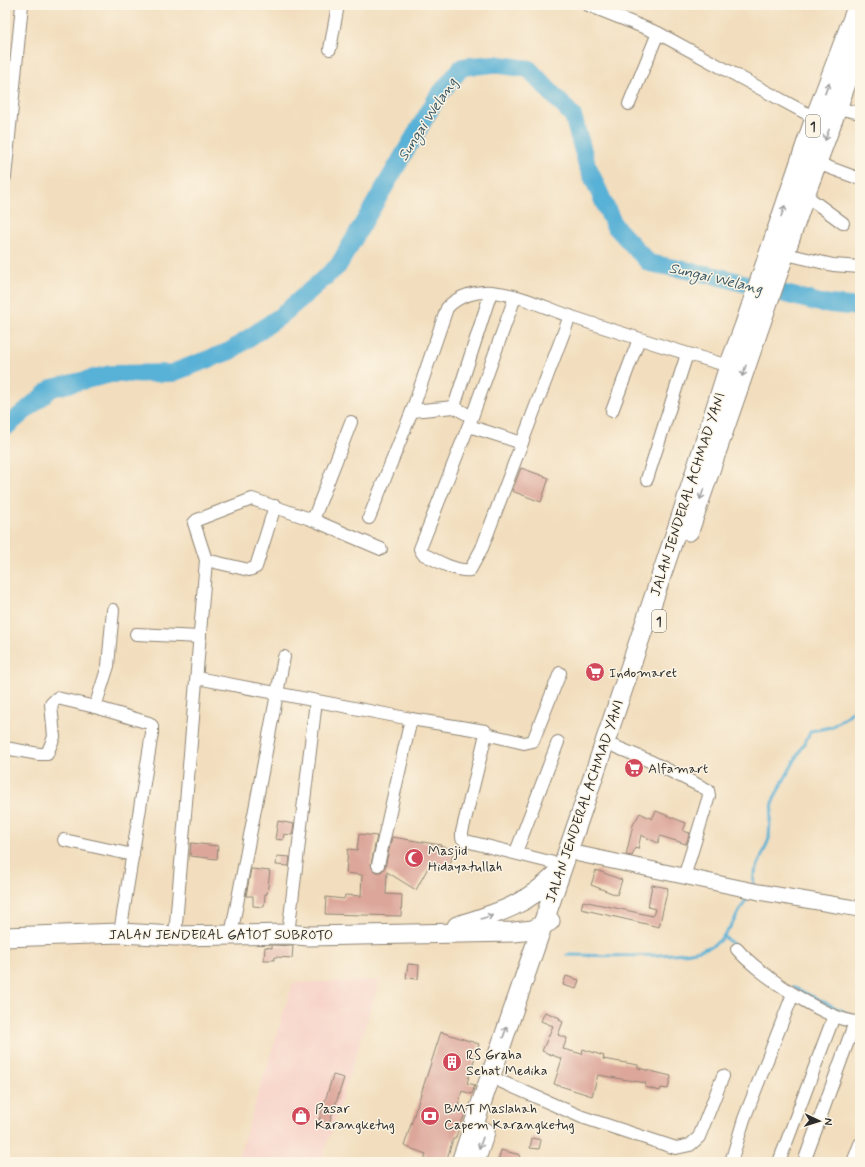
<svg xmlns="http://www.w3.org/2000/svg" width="865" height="1167" font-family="Mynerve,sans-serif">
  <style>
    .built { fill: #f7d1c8 }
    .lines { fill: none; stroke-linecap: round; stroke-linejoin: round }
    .stream { stroke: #59b1d6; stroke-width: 3 }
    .river { stroke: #59b1d6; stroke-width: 18 }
    .building { fill: #dca69a }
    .minor-casing { stroke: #8e8474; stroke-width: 14 }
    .tertiary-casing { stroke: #8e8474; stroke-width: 17 }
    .trunk-casing { stroke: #8e8474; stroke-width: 21 }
    .minor { stroke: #fff; stroke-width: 12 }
    .tertiary { stroke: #fff; stroke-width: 15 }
    .trunk { stroke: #fff; stroke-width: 19 }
    .oneway { stroke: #a0a0a0 }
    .labels { text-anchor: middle; stroke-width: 3; stroke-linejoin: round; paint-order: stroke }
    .shield { fill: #fcf5e5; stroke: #6a6863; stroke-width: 1 }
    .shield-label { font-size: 13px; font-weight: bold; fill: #2b2b2b }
    .street-label { font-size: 14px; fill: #2b2b2b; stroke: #fcf5e5 }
    .poi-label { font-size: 14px; fill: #2b2b2b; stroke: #fcf5e5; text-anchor: start }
    .water-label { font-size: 15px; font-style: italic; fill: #3b5a67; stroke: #fcf5e5 }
  </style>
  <rect width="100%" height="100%" fill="#fcf5e5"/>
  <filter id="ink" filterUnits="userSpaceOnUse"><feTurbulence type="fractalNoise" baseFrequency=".025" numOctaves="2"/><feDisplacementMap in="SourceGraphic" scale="8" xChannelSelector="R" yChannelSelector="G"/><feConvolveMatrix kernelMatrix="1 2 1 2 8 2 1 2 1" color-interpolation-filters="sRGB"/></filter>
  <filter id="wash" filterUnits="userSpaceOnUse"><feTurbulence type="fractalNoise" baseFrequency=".012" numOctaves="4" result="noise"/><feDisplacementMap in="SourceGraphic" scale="16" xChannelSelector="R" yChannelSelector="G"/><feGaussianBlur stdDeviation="0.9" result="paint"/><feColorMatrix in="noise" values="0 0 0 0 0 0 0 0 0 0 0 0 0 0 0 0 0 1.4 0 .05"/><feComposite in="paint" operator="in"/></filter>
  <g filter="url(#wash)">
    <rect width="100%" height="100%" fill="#f2debe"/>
    <!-- built -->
    <path class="built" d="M380,980L321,1162H237L293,983Z"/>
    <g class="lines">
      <!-- stream -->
      <g class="stream">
        <path d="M753,886L754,875L769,839L770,820L774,798L811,731L831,727L846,717L860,705"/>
        <path d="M723,936L735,946"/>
        <path d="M567,955C597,955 693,960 715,944C731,933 738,910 750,895"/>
        <path d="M793,987L851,1015"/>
      </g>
      <!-- river -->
      <path class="river" d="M5,428L52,388L111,374L172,373L230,351L282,315L338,266L438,96L462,67L494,64L529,69L573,116L587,165L614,225L649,263L716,276L820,303L860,307"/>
    </g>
    <g id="blocks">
      <!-- building -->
      <g class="building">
        <path d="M521,468L549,478L541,502L512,491Z"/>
        <path d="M656,811L686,823L683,831L690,833L686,844L660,836L658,843L641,835L638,849L635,848L632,856L626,855L633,825L640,813L652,819Z"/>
        <path d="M278,821L294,824L292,835L284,834L283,840L275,839Z"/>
        <path d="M359,834L377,836L371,864L373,870L376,872H381L385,867L392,837L441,845L440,846L454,849L449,869L431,862L416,890L387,872L386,894L402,895L401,916L325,914L326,897L344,899L345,895L361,896L362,875L346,873L348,849L357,850Z"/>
        <path d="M191,843L218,846L217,859L190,856Z"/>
        <path d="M277,856L290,857L289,866L276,865Z"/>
        <path d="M251,869L270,871L267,894H265L264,907L253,906V896H246Z"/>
        <path d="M596,870L622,880L617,895L591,885Z"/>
        <path d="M652,885L668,888L659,927L581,909L583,901L653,916L655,909L648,907Z"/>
        <path d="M272,945L293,946L292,958L275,957L274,960H264L265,947L272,948Z"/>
        <path d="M408,964L419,965L418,979L406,978Z"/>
        <path d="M566,976L579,980L576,989L563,985Z"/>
        <path d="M545,1012L560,1018L559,1020L563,1022L558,1035L567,1038L563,1049L582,1054L583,1049L604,1056L603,1059L638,1065V1068L671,1076L668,1089L661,1088L660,1091L645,1087L646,1083L598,1075L592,1096L554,1084L562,1059L542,1051L553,1026L541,1021Z"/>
        <path d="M441,1032L479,1044L467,1083L475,1085L472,1094L462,1091L458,1106L467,1109L455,1139H453L446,1162H424L426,1154L404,1146Z"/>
        <path d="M333,1075L344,1078L329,1124L319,1120Z"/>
        <path d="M532,1138L541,1140L539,1149L530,1148Z"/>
        <path d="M501,1150L520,1155L518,1162H498Z"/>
      </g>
    </g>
  </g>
  <g filter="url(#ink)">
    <use href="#blocks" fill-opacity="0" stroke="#8e8474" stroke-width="1"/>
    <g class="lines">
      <!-- minor casing -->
      <g class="minor-casing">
        <g id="minor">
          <path d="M588,5L658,33L815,118"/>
          <path d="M330,49L338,5"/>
          <path d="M629,104L658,33"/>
          <path d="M837,108L860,113"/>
          <path d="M817,163L860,179"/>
          <path d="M5,177L22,5"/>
          <path d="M805,195L843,223"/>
          <path d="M786,254L833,265L860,267"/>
          <path d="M454,407L491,292"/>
          <path d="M412,411L454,407L472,417L420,549L423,554C436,560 455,572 470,570L482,548L570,316"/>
          <path d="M612,411L639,339"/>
          <path d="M472,417L515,297"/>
          <path d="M469,426L522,443"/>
          <path d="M647,479L687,354"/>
          <path d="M369,518L412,411L447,308C457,296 476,291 491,292C519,294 546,308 572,317C624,334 676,351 729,366"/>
          <path d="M313,520L381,549"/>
          <path d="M206,560L249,570L256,567L275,506"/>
          <path d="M136,634L200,637"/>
          <path d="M197,678L411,719L485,731L486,734L462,832V838L466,841L562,865"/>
          <path d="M95,707L108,666L113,610"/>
          <path d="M486,734L524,743L533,741L560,673"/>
          <path d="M616,747L652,762L708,790L709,796L684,877"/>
          <path d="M5,748L39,754H47L54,737L51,704L57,698L95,707L149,723L152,726V733L120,933"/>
          <path d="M64,840L133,855"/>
          <path d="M516,852L558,742"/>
          <path d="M378,865L411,719"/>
          <path d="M288,934L316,701"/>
          <path d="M231,935L284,657"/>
          <path d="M175,936L206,560L194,523L197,520L252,499L313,520L351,422"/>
          <path d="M737,949C757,973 828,1022 860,1022"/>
          <path d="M502,1082L582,1117L676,1148L690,1145L699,1137L723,1076"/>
          <path d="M731,1162L744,1119L793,994"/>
          <path d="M779,1162L834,1016"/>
          <path d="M804,1162L855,1022"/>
          <path d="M853,1162L860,1144"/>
        </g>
      </g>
      <!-- tertiary casing -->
      <g class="tertiary-casing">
        <path id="tertiary" d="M579,854L759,892L860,909"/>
      </g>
      <!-- trunk casing -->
      <g class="trunk-casing">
        <g id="trunk">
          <path d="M689,531L805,195L860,46"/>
          <path d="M457,926C498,913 525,906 557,874"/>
          <path d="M5,937L120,933L175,936L288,934L308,936L514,932L533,930L550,921"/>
          <path d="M461,1162L581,813L681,517L729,366L744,327L815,118L858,5"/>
          <path d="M475,1162L485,1132"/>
        </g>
      </g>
      <!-- minor -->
      <use href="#minor" class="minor"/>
      <!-- tertiary -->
      <use href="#tertiary" class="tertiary"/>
      <!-- trunk -->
      <use href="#trunk" class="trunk"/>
    </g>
    <!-- one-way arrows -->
    <defs><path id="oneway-shaft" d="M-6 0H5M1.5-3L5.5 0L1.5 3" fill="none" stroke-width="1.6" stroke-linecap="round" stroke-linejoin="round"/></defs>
    <g class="oneway">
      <use href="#oneway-shaft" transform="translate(827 88) rotate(-70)"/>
      <use href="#oneway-shaft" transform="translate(827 135) rotate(110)"/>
      <use href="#oneway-shaft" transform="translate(783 211) rotate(-71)"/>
      <use href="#oneway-shaft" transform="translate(744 371) rotate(109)"/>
      <use href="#oneway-shaft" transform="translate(702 494) rotate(109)"/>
      <use href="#oneway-shaft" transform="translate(487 917) rotate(-17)"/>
      <use href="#oneway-shaft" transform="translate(505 1032) rotate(-71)"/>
      <use href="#oneway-shaft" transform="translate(481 1143) rotate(109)"/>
    </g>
  </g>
  <!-- icons -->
  <defs>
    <g id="supermarket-disc" transform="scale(1)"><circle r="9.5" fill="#d1495b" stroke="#fcf5e5"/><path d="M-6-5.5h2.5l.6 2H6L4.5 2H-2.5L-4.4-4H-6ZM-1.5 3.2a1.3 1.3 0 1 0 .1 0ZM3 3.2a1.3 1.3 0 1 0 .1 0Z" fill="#fff"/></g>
    <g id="mosque-disc" transform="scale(1)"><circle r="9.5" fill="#d1495b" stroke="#fcf5e5"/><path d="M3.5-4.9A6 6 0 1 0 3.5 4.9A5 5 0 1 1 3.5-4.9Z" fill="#fff"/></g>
    <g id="building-disc" transform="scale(1)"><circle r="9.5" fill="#d1495b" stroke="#fcf5e5"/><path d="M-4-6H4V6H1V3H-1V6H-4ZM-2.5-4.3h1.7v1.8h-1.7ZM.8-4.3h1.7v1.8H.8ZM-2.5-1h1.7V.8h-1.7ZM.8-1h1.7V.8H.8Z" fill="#fff"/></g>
    <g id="shop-disc" transform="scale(1)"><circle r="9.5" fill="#d1495b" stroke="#fcf5e5"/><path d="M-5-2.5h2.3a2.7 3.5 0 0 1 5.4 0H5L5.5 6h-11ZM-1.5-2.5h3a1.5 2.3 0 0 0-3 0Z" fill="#fff"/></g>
    <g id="bank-disc" transform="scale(1)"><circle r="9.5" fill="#d1495b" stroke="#fcf5e5"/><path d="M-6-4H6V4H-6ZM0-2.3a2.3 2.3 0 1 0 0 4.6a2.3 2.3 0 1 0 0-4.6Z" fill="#fff"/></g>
  </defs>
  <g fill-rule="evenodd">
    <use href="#supermarket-disc" x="595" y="672"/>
    <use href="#supermarket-disc" x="634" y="768"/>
    <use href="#mosque-disc" x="414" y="858"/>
    <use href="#building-disc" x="452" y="1062"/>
    <use href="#shop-disc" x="301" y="1116"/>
    <use href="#bank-disc" x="430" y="1116"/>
  </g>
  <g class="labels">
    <!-- shield labels -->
    <g class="shield">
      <rect x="806" y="115" width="14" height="22" rx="3"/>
      <rect x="652" y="610" width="14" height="22" rx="3"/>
    </g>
    <g class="shield-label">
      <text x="813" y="131">1</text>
      <text x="659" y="626">1</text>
    </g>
    <!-- street labels -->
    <g class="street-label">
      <text transform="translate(687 494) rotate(-72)" y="5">JALAN JENDERAL ACHMAD YANI</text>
      <text transform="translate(584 801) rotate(-71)" y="5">JALAN JENDERAL ACHMAD YANI</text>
      <text x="221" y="939">JALAN JENDERAL GATOT SUBROTO</text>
    </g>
    <!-- poi labels -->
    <g class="poi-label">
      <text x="609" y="677">Indomaret</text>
      <text x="648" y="773">Alfamart</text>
      <text x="428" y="855">Masjid<tspan x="428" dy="16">Hidayatullah</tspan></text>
      <text x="466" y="1059">RS Graha<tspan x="466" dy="16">Sehat Medika</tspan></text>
      <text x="315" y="1113">Pasar<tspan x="315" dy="16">Karangketug</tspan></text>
      <text x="444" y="1113">BMT Maslahah<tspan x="444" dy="16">Capem Karangketug</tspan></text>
    </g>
    <!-- water labels -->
    <g class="water-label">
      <text transform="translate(427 119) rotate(-57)" y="5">Sungai Welang</text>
      <text transform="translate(716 278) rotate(13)" y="5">Sungai Welang</text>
    </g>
  </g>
  <!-- margin -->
  <rect width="865" height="1167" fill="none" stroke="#fcf5e5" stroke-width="20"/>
  <!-- north arrow -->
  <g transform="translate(819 1121) rotate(94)" stroke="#fcf5e5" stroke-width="3" paint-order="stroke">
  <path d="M0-3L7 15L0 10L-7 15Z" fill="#2b2b2b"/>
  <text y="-6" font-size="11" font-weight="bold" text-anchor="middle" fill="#2b2b2b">N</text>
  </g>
</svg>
